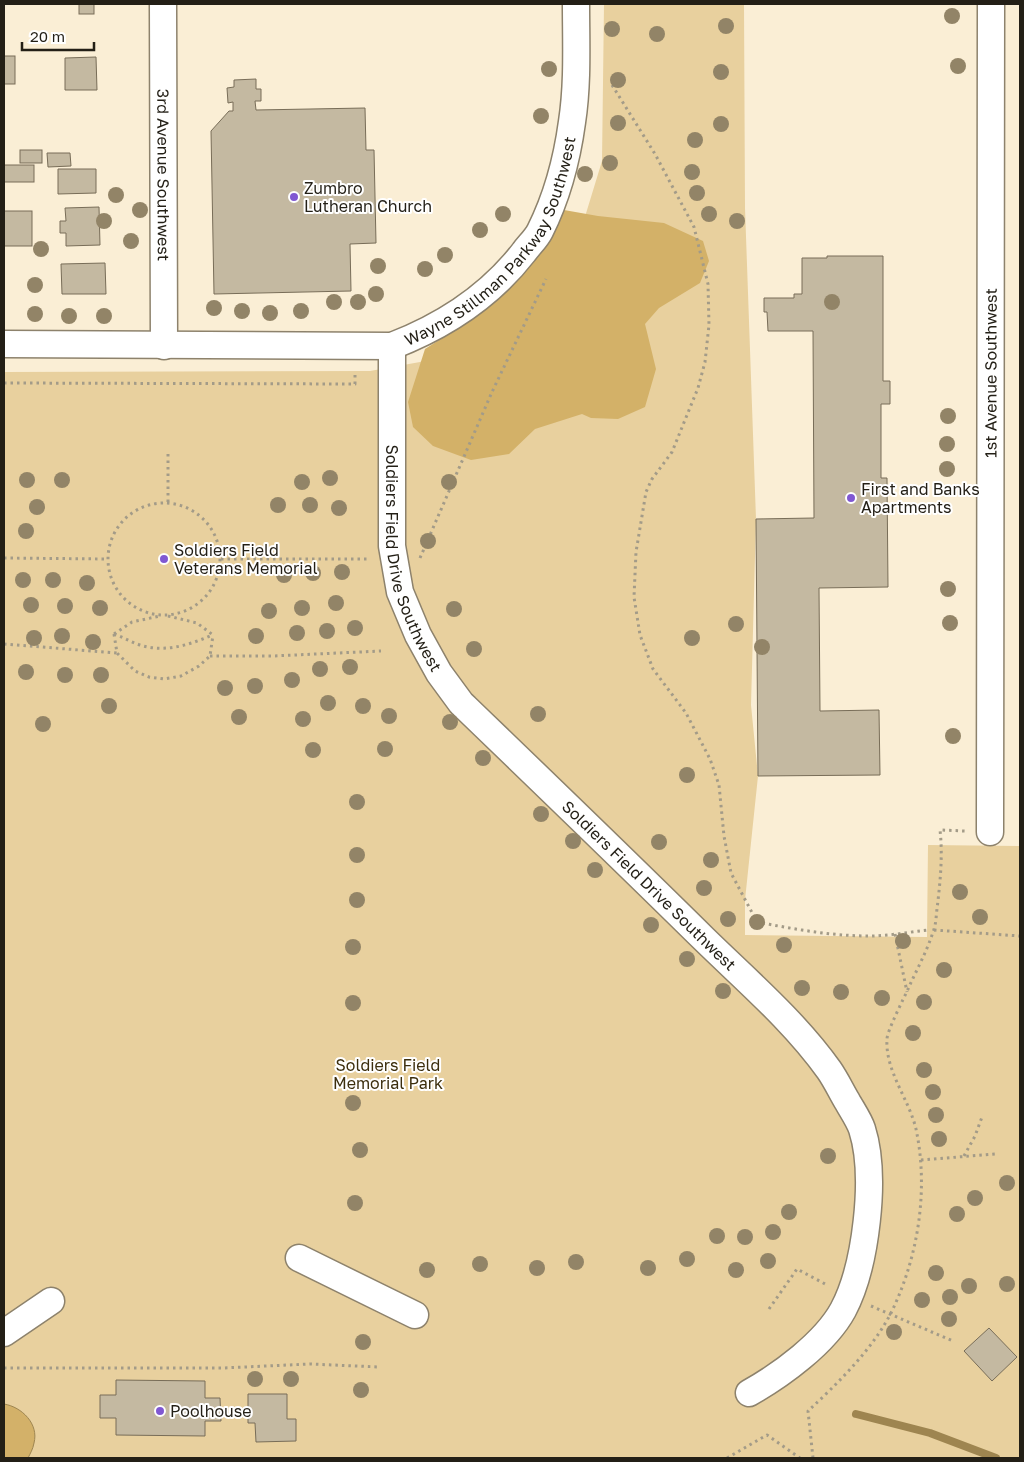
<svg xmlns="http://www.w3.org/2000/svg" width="1024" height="1462" font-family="'Golos Text',sans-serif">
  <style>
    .green { fill: #e8d09e }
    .forest { fill: #d3b168 }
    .water { fill: #d3b169; stroke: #9e8550 }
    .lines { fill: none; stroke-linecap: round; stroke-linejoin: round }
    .stream { stroke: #9e8550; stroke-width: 8 }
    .building { fill: #c4b9a1; stroke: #786d58 }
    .minor-casing { stroke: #8d826c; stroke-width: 29 }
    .path { stroke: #a39b88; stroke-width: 3; stroke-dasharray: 2.5 4; stroke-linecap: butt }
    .minor { stroke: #fff; stroke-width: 26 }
    .tree { fill: #928467 }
    .poi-dot { fill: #8058d2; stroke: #fff; stroke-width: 2 }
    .labels { text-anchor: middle; stroke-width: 4; stroke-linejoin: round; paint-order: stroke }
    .street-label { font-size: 16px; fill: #231f16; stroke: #fff }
    .poi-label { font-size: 16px; fill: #231f16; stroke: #fff; text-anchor: start }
    .park-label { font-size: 16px; fill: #3c2e0d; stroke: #fff }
  </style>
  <rect width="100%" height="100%" fill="#faeed5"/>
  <!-- green -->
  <path class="green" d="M604,4H744L745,208L756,519L751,705L758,776L745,900V935L927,937L928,845L1020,846V1458H4V372L370,371L420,362L458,346L584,220L602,161Z"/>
  <!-- forest -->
  <path class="forest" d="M564,210L598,216L664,223L703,241L709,261L700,283L659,308L645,324L656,369L645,407L618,419L591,418L582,414L535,429L509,454L471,460L433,446L413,427L408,402L425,349L450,333L467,317L549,233Z"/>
  <!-- water -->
  <path class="water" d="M4,1404C22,1407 39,1424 34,1443C33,1449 30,1454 28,1458H4Z"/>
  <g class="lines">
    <!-- stream -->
    <path class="stream" d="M856,1414L930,1433L996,1458"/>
  </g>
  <!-- building -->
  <g class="building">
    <rect x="79" y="4" width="15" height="10"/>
    <rect x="4" y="56" width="11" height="28"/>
    <path d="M96,57L97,90H65V58Z"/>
    <path d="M256,79V89H261V101H255L256,110L365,108L366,150H374L376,243L350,244L351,291L214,294L211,131L229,111H233V102L228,103L227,88L234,87V80Z"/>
    <rect x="20" y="150" width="22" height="13"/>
    <path d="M47,153H70L71,166L48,167Z"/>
    <rect x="4" y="165" width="30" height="17"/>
    <path d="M58,169H96V193L58,194Z"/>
    <path d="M99,207L100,245L66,246V233H60V221H66L65,208Z"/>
    <rect x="4" y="211" width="28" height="35"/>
    <path d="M827,256H883V381H890V404H881V478H887L888,587L819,588L820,711L879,710L880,775L758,776L756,519L814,518L813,331H768L767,312H764V298H794V294H802V258H827Z"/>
    <path d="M105,263L106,294H62L61,264Z"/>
    <path d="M989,1328L1017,1357L992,1381L964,1351Z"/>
    <path d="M116,1380L205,1381V1398H220L221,1421H205V1436L116,1435V1418H100V1395H116Z"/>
    <path d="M248,1394H287V1419H296V1441L256,1442L255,1423H248Z"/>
  </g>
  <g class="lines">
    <!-- minor casing -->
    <g class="minor-casing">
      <g id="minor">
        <path id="s1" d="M163,4L164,346"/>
        <path id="s2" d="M4,344L392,346C444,326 490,296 524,252C529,245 536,239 540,231C557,197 567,159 572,122C578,83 576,43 576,4"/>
        <path id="s3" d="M392,346V546L400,592L418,635L439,673L461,703C543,782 624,860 704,939C747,981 794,1021 829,1070C836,1080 841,1091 847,1101C852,1110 859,1120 862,1129C877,1176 866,1267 843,1310C825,1343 781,1375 749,1393"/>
        <path id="s4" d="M990,832L991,4"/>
        <path d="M299,1258L415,1315"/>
        <path d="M4,1333L51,1301"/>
      </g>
    </g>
    <!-- path -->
    <g class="path">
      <path d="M612,85L655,154L694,227L708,284L709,325L705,362L698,388L672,452L652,479L646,492L636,552L634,597L640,635L653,669L686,713L710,759L719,785L724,836L731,873L757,922C794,929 831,936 869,936C889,936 909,932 928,930"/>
      <path d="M4,383L355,384V371"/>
      <path d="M168,454V503"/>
      <circle cx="164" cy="559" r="56"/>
      <path d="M4,558L108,559"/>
      <path d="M420,558L492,392L546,279"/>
      <path d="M221,559H370"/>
      <path d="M168,616L197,623L213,635"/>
      <path d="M114,634L117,653L135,671L149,677L164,679L181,676L199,666L210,656L213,635"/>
      <path d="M114,634L132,622L160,616"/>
      <path d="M114,634C123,637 131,642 140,645C164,653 190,645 212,635"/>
      <path d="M4,644L117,653"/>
      <path d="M210,656H273L381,651"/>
      <path d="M934,930L1020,936"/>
      <path d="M895,934L907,992"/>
      <path d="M964,1156L975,1136L982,1117"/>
      <path d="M921,1160L995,1154"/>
      <path d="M871,1306L953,1341"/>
      <path d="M769,1309L797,1269L827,1285"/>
      <path d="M4,1368H223L310,1364L379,1367"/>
      <path d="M727,1458L767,1435L800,1458"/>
      <path d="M813,1458L808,1411C837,1384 872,1350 891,1313C918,1258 929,1190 916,1129C909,1099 885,1071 887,1039C887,1031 904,998 909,987C917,969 927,951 933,932C936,925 936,917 937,909C940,884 943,856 940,830L965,831"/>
    </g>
    <!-- minor -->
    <use href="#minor" class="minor"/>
  </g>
  <!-- trees -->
  <g class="tree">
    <circle cx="952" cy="16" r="8"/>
    <circle cx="726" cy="26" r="8"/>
    <circle cx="612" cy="29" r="8"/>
    <circle cx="657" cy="34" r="8"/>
    <circle cx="958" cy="66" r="8"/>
    <circle cx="549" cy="69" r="8"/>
    <circle cx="721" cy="72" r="8"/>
    <circle cx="618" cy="80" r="8"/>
    <circle cx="541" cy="116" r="8"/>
    <circle cx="618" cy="123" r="8"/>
    <circle cx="721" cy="124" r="8"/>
    <circle cx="695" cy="140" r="8"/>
    <circle cx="610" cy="163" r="8"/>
    <circle cx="692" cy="172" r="8"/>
    <circle cx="585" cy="174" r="8"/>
    <circle cx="697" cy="193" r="8"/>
    <circle cx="116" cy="195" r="8"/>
    <circle cx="140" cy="210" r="8"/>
    <circle cx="503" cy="214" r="8"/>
    <circle cx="709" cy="214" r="8"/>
    <circle cx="104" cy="221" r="8"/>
    <circle cx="737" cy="221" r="8"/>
    <circle cx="480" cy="230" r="8"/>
    <circle cx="131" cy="241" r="8"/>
    <circle cx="41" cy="249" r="8"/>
    <circle cx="445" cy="255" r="8"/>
    <circle cx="378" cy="266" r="8"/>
    <circle cx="425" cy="269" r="8"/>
    <circle cx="35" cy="285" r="8"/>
    <circle cx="376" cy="294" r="8"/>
    <circle cx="334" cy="302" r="8"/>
    <circle cx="358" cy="302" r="8"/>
    <circle cx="832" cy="302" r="8"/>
    <circle cx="214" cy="308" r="8"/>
    <circle cx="242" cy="311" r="8"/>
    <circle cx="301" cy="311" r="8"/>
    <circle cx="270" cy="313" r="8"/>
    <circle cx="35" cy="314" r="8"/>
    <circle cx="69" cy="316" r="8"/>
    <circle cx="104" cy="316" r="8"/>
    <circle cx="948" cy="416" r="8"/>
    <circle cx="947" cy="444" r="8"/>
    <circle cx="947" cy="469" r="8"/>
    <circle cx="330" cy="478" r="8"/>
    <circle cx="27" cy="480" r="8"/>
    <circle cx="62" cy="480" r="8"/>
    <circle cx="302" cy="482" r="8"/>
    <circle cx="449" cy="482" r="8"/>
    <circle cx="278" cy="505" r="8"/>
    <circle cx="310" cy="505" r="8"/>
    <circle cx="37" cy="507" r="8"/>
    <circle cx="339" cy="508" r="8"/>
    <circle cx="26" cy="531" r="8"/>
    <circle cx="428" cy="541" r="8"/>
    <circle cx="342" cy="572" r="8"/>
    <circle cx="313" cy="573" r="8"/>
    <circle cx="284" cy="575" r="8"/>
    <circle cx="23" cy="580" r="8"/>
    <circle cx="53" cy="580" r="8"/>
    <circle cx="87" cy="583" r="8"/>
    <circle cx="948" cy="589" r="8"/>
    <circle cx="336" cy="603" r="8"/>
    <circle cx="31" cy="605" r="8"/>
    <circle cx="65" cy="606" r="8"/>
    <circle cx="100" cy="608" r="8"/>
    <circle cx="302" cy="608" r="8"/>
    <circle cx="454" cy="609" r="8"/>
    <circle cx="269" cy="611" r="8"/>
    <circle cx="950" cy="623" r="8"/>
    <circle cx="736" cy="624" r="8"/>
    <circle cx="355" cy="628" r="8"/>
    <circle cx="327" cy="631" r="8"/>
    <circle cx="297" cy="633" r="8"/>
    <circle cx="62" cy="636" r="8"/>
    <circle cx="256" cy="636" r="8"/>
    <circle cx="34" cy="638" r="8"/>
    <circle cx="692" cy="638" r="8"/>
    <circle cx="93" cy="642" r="8"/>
    <circle cx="762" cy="647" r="8"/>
    <circle cx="474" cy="649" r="8"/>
    <circle cx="350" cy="667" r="8"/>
    <circle cx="320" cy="669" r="8"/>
    <circle cx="26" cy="672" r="8"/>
    <circle cx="65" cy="675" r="8"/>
    <circle cx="101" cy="675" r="8"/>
    <circle cx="292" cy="680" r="8"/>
    <circle cx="255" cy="686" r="8"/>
    <circle cx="225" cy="688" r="8"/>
    <circle cx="328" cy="703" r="8"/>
    <circle cx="109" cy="706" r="8"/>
    <circle cx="363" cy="706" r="8"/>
    <circle cx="538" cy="714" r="8"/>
    <circle cx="389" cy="716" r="8"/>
    <circle cx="239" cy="717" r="8"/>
    <circle cx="303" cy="719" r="8"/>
    <circle cx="450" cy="722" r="8"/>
    <circle cx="43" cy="724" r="8"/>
    <circle cx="953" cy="736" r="8"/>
    <circle cx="385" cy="749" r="8"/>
    <circle cx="313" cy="750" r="8"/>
    <circle cx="483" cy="758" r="8"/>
    <circle cx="687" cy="775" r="8"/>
    <circle cx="357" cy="802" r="8"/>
    <circle cx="541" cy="814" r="8"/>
    <circle cx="573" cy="841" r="8"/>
    <circle cx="659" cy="842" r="8"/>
    <circle cx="357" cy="855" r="8"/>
    <circle cx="711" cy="860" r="8"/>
    <circle cx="595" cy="870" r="8"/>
    <circle cx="704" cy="888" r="8"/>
    <circle cx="960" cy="892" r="8"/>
    <circle cx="357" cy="900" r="8"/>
    <circle cx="980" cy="917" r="8"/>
    <circle cx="728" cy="919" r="8"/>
    <circle cx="757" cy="922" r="8"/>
    <circle cx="651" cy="925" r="8"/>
    <circle cx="903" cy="941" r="8"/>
    <circle cx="784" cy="945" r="8"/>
    <circle cx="353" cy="947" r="8"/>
    <circle cx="687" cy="959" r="8"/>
    <circle cx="944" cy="970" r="8"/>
    <circle cx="802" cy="988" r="8"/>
    <circle cx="723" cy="991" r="8"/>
    <circle cx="841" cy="992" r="8"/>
    <circle cx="882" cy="998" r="8"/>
    <circle cx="924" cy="1002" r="8"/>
    <circle cx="353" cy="1003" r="8"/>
    <circle cx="913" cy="1033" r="8"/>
    <circle cx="924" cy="1070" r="8"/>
    <circle cx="933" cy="1092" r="8"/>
    <circle cx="353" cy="1103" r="8"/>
    <circle cx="936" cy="1115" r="8"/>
    <circle cx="939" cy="1139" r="8"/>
    <circle cx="360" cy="1150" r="8"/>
    <circle cx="828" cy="1156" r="8"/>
    <circle cx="1007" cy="1183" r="8"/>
    <circle cx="975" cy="1198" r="8"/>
    <circle cx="355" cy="1203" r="8"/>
    <circle cx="789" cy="1212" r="8"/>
    <circle cx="957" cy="1214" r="8"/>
    <circle cx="773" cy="1232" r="8"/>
    <circle cx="717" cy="1236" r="8"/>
    <circle cx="745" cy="1237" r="8"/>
    <circle cx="687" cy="1259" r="8"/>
    <circle cx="768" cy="1261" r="8"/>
    <circle cx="576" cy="1262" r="8"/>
    <circle cx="480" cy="1264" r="8"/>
    <circle cx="537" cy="1268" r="8"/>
    <circle cx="648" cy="1268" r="8"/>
    <circle cx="427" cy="1270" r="8"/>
    <circle cx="736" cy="1270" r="8"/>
    <circle cx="936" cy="1273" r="8"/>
    <circle cx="1007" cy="1284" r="8"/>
    <circle cx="969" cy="1286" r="8"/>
    <circle cx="950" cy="1297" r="8"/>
    <circle cx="922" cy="1300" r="8"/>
    <circle cx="949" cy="1319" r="8"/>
    <circle cx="894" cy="1332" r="8"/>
    <circle cx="363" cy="1342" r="8"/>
    <circle cx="255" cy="1379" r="8"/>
    <circle cx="291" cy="1379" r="8"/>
    <circle cx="361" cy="1390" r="8"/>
  </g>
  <!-- markers -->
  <g class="poi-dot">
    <circle cx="294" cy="197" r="5"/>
    <circle cx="851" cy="498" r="5"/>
    <circle cx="164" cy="559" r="5"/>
    <circle cx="160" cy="1411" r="5"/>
  </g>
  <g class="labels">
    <!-- street labels -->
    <g class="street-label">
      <text dy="6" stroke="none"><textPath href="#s1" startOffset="171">3rd Avenue Southwest</textPath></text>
      <text dy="6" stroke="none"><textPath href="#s2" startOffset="540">Wayne Stillman Parkway Southwest</textPath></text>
      <text dy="6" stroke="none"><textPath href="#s4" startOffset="459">1st Avenue Southwest</textPath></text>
      <text dy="6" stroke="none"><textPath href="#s3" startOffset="216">Soldiers Field Drive Southwest</textPath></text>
      <text dy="6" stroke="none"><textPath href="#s3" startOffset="636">Soldiers Field Drive Southwest</textPath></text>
    </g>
    <!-- poi labels -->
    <g class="poi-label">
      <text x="304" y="194">Zumbro<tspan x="304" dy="18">Lutheran Church</tspan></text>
      <text x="861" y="495">First and Banks<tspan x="861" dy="18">Apartments</tspan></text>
      <text x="174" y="556">Soldiers Field<tspan x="174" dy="18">Veterans Memorial</tspan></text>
      <text x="170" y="1417">Poolhouse</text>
    </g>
    <!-- park labels -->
    <g class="park-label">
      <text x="388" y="1071">Soldiers Field<tspan x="388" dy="18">Memorial Park</tspan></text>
    </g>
  </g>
  <!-- border -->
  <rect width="1024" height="1462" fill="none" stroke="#231f16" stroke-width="10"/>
  <!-- scale -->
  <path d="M22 42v8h72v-8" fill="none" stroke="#231f16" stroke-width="2.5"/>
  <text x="30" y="42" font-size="15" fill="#231f16" stroke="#ffffff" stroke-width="4" paint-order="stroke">20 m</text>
</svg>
